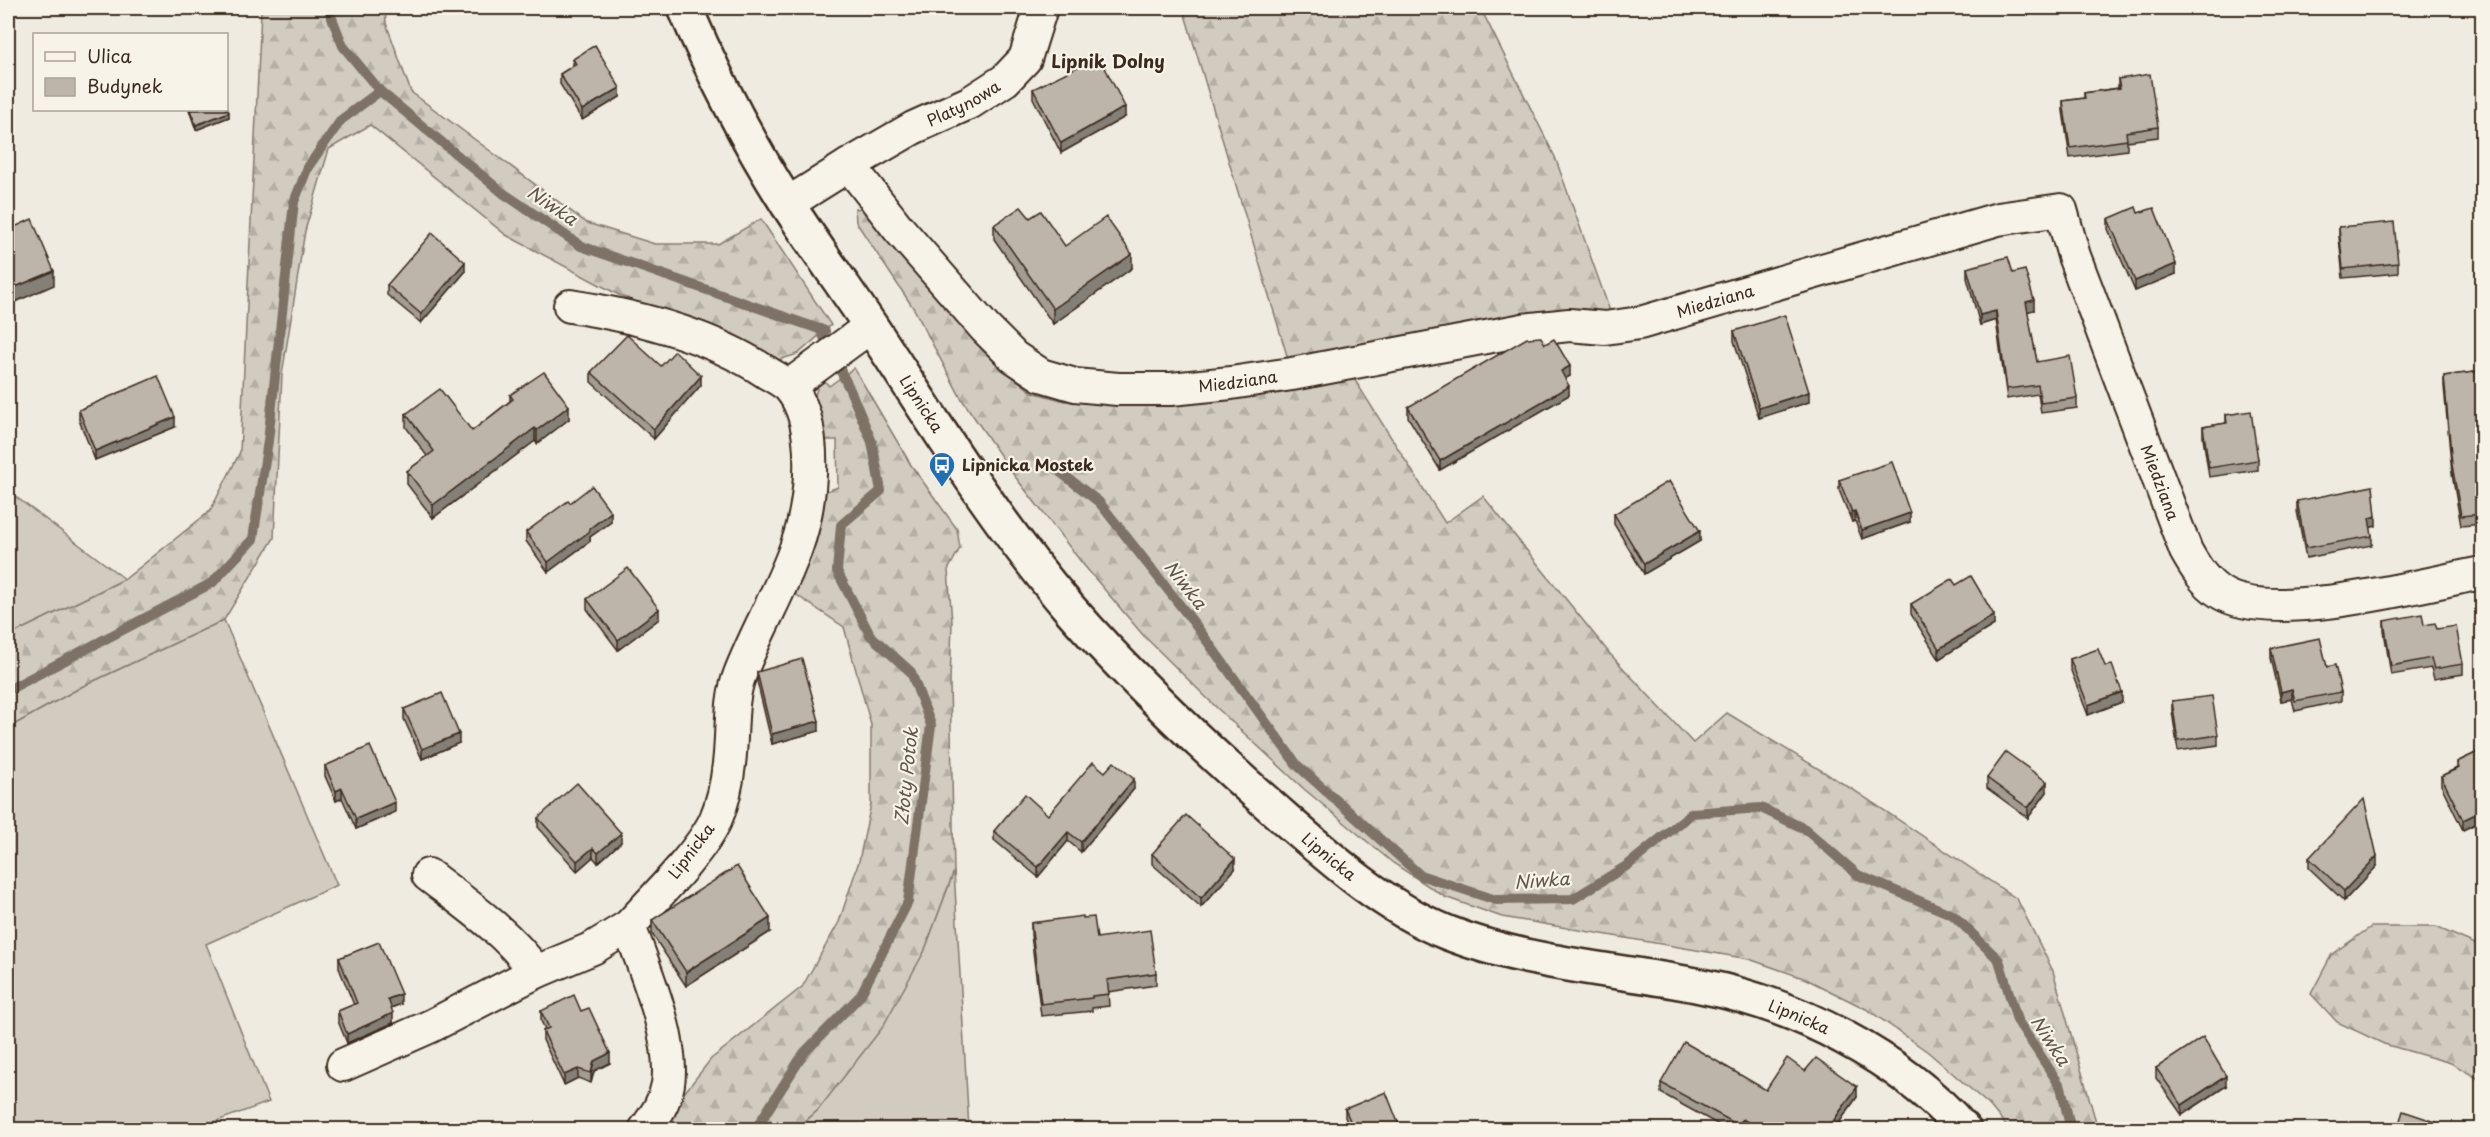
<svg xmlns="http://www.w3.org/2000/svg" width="2490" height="1137" font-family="'Playpen Sans',sans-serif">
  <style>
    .grass { fill: #d1cbc0; stroke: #867a6f; stroke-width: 1.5 }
    .forest { fill: url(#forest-firs); stroke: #867a6f; stroke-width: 1.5 }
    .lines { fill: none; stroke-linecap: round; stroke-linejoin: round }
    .stream { stroke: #7e7266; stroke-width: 10 }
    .street-casing { stroke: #3b2a1e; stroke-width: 36 }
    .secondary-casing { stroke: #3b2a1e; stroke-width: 38 }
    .street { stroke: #f7f3e8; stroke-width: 32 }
    .secondary { stroke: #f7f3e8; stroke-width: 33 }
    .wall { fill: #a39c92; stroke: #3b2a1e; stroke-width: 1.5 }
    .shaded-wall { fill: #847f77; stroke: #3b2a1e; stroke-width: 1.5 }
    .building { fill: #bdb5aa; stroke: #3b2a1e; stroke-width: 1.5 }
    .labels { text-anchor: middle; stroke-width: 4.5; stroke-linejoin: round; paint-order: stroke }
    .street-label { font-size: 16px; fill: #3b2a1e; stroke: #f7f3e8 }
    .poi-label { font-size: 16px; font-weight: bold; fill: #3b2a1e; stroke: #f7f3e8; text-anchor: start }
    .neighbourhood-label { font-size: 18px; font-weight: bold; fill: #3b2a1e; stroke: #f7f3e8 }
    .water-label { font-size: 18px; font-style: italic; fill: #625448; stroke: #f7f3e8 }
  </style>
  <defs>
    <pattern id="forest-firs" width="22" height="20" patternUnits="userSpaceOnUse" patternTransform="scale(1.5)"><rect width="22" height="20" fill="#d1cbc0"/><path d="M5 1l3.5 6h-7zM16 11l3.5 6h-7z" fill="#b4aea5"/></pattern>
  </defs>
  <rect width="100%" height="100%" fill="#efebe0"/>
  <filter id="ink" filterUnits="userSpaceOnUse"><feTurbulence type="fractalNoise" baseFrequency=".0167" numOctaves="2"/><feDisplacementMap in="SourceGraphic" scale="12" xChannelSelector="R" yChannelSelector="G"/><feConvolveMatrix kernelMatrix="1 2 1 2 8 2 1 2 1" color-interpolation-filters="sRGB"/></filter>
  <g filter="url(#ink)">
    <!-- grass -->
    <g class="grass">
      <path d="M8,491L125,579L8,636Z"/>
      <path d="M224,620L337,885L206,944L269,1102L195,1129H8V728L83,686Z"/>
      <path d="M954,871L969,1129L796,1130L818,1110L924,952Z"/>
    </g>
    <!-- forest -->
    <g class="forest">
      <path d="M264,8H385L386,23L411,92L587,223L655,244H718L761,219L831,325L798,354L778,360L619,295L506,235L370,125L329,149L305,231L282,375L274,538L224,620L83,686L8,728V636L125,579L210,511L240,452L261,11Z"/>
      <path d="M1183,8H1355L1356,11L1483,13L1555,157L1610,311L1520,316L1288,359Z"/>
      <path d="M863,208L998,365L1032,392L1065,401L1174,405L1237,399L1353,377L1445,523L1483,496L1610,654L1693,743L1727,713L1855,791L2017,899L2053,971L2098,1129H2009L1989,1105L1928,1052L1868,1010L1806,979L1749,959L1502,917L1445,897L1393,863L1304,789L1217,708L1143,635L1082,563L1013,474L961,398L914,309L856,222L855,209Z"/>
      <path d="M854,368L911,465L957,529L960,548L948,570L952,622L950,683L954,871L924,952L882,1028L818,1110L796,1129L655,1130L711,1059L802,987L839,922L859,861L871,804V725L844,627L786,588L818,494L838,487L837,440H821L811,407L821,377L829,386Z"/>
      <path d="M2371,927H2436L2482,947V1081L2451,1063L2384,1044L2337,1022L2311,994L2332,954Z"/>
    </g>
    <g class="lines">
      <!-- stream -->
      <g class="stream">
        <path d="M328,8L343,46L380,91L503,193L581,246L825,331"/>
        <path d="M1051,465L1099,502L1194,623L1297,765L1420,875L1496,900L1573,899L1628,865L1692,813L1761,808L1805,829L1858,875L1953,915L1999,960L2017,1020L2061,1087L2071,1130"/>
        <path d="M8,690L212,583L253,539L268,441L294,202L308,167L341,120L380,91"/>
        <path d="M755,1130L804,1053L860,996L908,902L931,725L911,672L870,635L837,571L841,525L881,491L872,442L850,390L820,329"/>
      </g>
      <!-- street casing -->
      <g class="street-casing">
        <g id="street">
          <path id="s1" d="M849,165L913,128L971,102L1005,80L1025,59L1041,8"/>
          <path id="s2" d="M787,204L849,165L898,228L985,328L1014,357L1041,375L1075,385L1118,389H1171L1231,383L1292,374L1523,330L1569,325L1605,328L1640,323L1998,219L2061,210L2074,256L2186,551C2195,567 2204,582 2221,593C2272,625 2422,584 2482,573"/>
          <path d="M570,306C636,316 710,335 766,372C773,376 783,381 789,387C820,422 812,504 797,545C782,589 757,630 740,674C729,702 733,734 729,764C727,783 723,803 715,821C699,854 654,898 629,926C644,968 675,1040 668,1084C665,1102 656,1115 645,1130"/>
          <path d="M789,386L871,326"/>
          <path d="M536,972L593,948L629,926"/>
          <path d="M343,1065L431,1026L536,972C507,932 467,905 428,875"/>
        </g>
      </g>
      <!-- secondary casing -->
      <g class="secondary-casing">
        <g id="secondary">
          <path id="s3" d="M685,8C714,76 748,142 788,205C816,248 846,289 874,331C936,425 996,523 1070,609C1133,681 1202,746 1274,809C1326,855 1383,907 1448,933C1530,965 1616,969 1701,986C1795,1004 1900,1057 1964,1130"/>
        </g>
      </g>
      <!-- street -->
      <use href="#street" class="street"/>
      <!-- secondary -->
      <use href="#secondary" class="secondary"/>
    </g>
    <!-- wall -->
    <g class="wall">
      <path d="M573,59L620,97L582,120L560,84V74L573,66Z"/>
      <path d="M2118,79L2158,127V137L2127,141V150L2070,158L2063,111V101L2084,98V93L2118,88Z"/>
      <path d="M1033,89L1125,117L1061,153L1033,98Z"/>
      <path d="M189,110H226L229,117L196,130Z"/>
      <path d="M2138,213L2176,274L2135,291L2108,229V219Z"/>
      <path d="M1030,218L1065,246L1132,268L1053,324L994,239V225Z"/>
      <path d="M2339,227L2398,263V273L2343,278L2339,237Z"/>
      <path d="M1967,268L2013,273L2034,310L2027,311L2037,362L2077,398V408L2041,413L2038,394L2007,399L1996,320L1980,325L1967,278Z"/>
      <path d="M465,272L421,323L387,295V285Z"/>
      <path d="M1734,331L1809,402L1759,418L1734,341Z"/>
      <path d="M1545,344L1570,376L1565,378L1569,395L1440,470L1408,417V407Z"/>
      <path d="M661,366L701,385L654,439L591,382V372Z"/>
      <path d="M2482,371V524L2461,526L2452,474L2444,386V376Z"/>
      <path d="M510,395L569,419L537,444L535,441L433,518L407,484V471L427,456L406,427V414L472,431L510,401Z"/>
      <path d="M79,410L175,427L95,460L79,420Z"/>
      <path d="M2226,415L2258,460V470L2209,477L2203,437V427L2226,423Z"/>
      <path d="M1839,480L1910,522L1862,539L1855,521L1852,522L1839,490Z"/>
      <path d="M2297,501L2376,526L2370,527L2372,536V545L2306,558L2297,511Z"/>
      <path d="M570,503L611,522L590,537V541L548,572L526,541V532Z"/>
      <path d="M1614,514L1700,541L1644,574L1614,524Z"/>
      <path d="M1956,585L1994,625L1939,659L1911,614V604Z"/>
      <path d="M587,599L659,619L618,650L587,609Z"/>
      <path d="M2384,621L2424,625L2437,629L2463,664V674L2434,679L2431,668L2391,675L2384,631Z"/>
      <path d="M2271,648L2327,667L2341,692V701L2295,711L2292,699L2281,701L2271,658Z"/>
      <path d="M2070,659L2105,666L2122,702L2088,715L2070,668Z"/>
      <path d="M757,672L819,731L772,744L757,681Z"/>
      <path d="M2172,701L2218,735V745L2178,751L2172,711Z"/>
      <path d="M404,709L459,743L422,759L404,719Z"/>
      <path d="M2482,750L2463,830L2441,785V776L2457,768V762Z"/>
      <path d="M325,766L395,812L356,829L342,798L336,801L325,776Z"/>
      <path d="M1105,772L1134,789L1081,852L1068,841L1038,877L994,840V831L1048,815Z"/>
      <path d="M1987,778L2047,792L2028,818L1987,788Z"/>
      <path d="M538,818L621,842L598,863L593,857L577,871L538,827Z"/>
      <path d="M1152,854L1235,869L1201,907L1152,864Z"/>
      <path d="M2309,858L2377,866L2344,901L2309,868Z"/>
      <path d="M1083,918L1097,938L1156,973V985L1108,992L1109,1006L1092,1008V1011L1041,1016L1031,935V923Z"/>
      <path d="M652,920L770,932L686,986L652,934Z"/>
      <path d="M339,958L401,1004L391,1008L393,1023L347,1043L338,1021V1011L354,1005L339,968Z"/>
      <path d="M541,1011H581L610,1063L594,1071L591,1083L578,1078L564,1085L543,1040V1031L545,1029L541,1021Z"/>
      <path d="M2156,1068L2226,1086L2182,1115L2156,1078Z"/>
      <path d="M1805,1071L1857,1097L1834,1130H1745L1743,1128L1742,1130H1728L1661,1093V1083L1766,1090Z"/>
      <path d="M1345,1109L1401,1130L1349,1127L1345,1117Z"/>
    </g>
    <!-- shaded-wall -->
    <g class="shaded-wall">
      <path d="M141,8H159L141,14Z"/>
      <path d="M620,88V97L582,120V110Z"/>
      <path d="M1125,107V117L1061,153V143Z"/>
      <path d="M229,112V117L196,130V125Z"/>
      <path d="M1132,254V268L1053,324V309Z"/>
      <path d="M465,262V272L421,323V314Z"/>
      <path d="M2176,264V274L2135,291V281Z"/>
      <path d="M54,271V285L8,305V290Z"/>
      <path d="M2034,300V310L2026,312V302Z"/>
      <path d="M1996,311V320L1980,325V315Z"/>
      <path d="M1570,366V376L1561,381V371Z"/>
      <path d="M701,376V385L654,439V429Z"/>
      <path d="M1569,386V395L1440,470V461Z"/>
      <path d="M1809,392V402L1759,418V408Z"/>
      <path d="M569,406V419L537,444V430Z"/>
      <path d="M175,417V427L95,460V451Z"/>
      <path d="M535,428V441L433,518V505Z"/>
      <path d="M1855,511V521L1852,522V512Z"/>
      <path d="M611,512V522L590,537V541L548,572V562L589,529Z"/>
      <path d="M1910,513V522L1862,539V530Z"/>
      <path d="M2376,516V526L2369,528V518Z"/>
      <path d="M1700,531V541L1644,574V564Z"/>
      <path d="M659,609V619L618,650V640Z"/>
      <path d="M1994,615V625L1939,659V649Z"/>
      <path d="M2292,689V699L2281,701V692Z"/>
      <path d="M2122,692V702L2088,715V705Z"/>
      <path d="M819,721V731L772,744V734Z"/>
      <path d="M459,734V743L422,759V749Z"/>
      <path d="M1134,779V789L1081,852V842Z"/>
      <path d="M2047,782V792L2028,818V808Z"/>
      <path d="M342,788V798L336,801V791Z"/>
      <path d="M395,802V812L356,829V819Z"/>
      <path d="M2482,811V821L2463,830V820Z"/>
      <path d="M1068,832V841L1038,877V867Z"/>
      <path d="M621,833V842L598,863V853Z"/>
      <path d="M593,848V857L577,871V861Z"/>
      <path d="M2377,856V866L2344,901V891Z"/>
      <path d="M1235,859V869L1201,907V898Z"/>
      <path d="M770,918V932L686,986V972Z"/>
      <path d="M401,994V1004L388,1009V999Z"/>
      <path d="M393,1013V1023L347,1043V1034Z"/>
      <path d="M610,1053V1063L594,1071L591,1083V1073L594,1061Z"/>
      <path d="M578,1069V1078L564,1085V1075Z"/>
      <path d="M2226,1076V1086L2182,1115V1105Z"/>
      <path d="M1857,1087V1097L1834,1130H1827Z"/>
      <path d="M1743,1119V1128L1742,1130H1738V1125Z"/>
    </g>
    <!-- building -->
    <g class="building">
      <path d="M595,45L620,88L582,110L560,74L576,64L573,59Z"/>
      <path d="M1099,56L1125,107L1061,143L1033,89Z"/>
      <path d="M2150,74L2158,127L2126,132L2127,140L2070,148L2063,101L2085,98L2084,93L2120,88L2118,79Z"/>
      <path d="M226,106L229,112L196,125L190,110H226Z"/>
      <path d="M1021,207L1030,218L1041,211L1065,246L1106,217L1132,254L1053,309L994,225Z"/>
      <path d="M2136,207L2138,213L2154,208L2176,264L2135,281L2108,219Z"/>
      <path d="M32,219L54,271L8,290V230Z"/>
      <path d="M2394,222L2398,263L2343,269L2339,227Z"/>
      <path d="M432,233L465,262L421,314L387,285Z"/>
      <path d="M2008,257L2013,273L2025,270L2034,300L2026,302L2037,362L2070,356L2077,398L2041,403L2038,385L2007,389L1996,311L1980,315L1967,268Z"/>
      <path d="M1785,315L1809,392L1759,408L1734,331Z"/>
      <path d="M627,335L661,366L675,351L701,376L654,429L591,372Z"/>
      <path d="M1541,337L1545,344L1554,339L1570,366L1561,371L1569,386L1440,461L1408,407L1527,338Z"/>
      <path d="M2482,371V514L2461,516L2452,465L2444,376Z"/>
      <path d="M544,372L569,406L537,430L535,428L433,505L407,471L434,451L406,414L440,389L472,431L513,399L510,395Z"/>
      <path d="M158,376L175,417L95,451L79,410Z"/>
      <path d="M2251,411L2258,460L2209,468L2203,427L2227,423L2226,415Z"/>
      <path d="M1892,462L1910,513L1862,530L1855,511L1852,512L1839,480Z"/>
      <path d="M1669,481L1700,531L1644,564L1614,514Z"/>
      <path d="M592,486L611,512L589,529L590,531L548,562L526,532L568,501L570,503Z"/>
      <path d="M2373,486L2376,516L2369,518L2372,536L2306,548L2297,501Z"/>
      <path d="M628,568L659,609L618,640L587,599Z"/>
      <path d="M1971,576L1994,615L1939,649L1911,604L1952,579L1956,585Z"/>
      <path d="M2422,614L2424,625L2435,623L2437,629L2456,626L2463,664L2434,669L2431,658L2391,666L2384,621Z"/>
      <path d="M2320,638L2327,667L2335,665L2341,692L2295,701L2292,689L2281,692L2271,648Z"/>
      <path d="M2098,649L2105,666L2112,665L2122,692L2088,705L2070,659Z"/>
      <path d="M802,659L819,721L772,734L757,672Z"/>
      <path d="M442,693L459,734L422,749L404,709Z"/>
      <path d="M2212,696L2218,735L2178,741L2172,701Z"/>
      <path d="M370,746L395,802L356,819L342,788L336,791L325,766Z"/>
      <path d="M2482,750V811L2463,820L2441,776L2459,768L2457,762Z"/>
      <path d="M2006,752L2047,782L2028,808L1987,778Z"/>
      <path d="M1093,762L1105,772L1114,762L1134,779L1081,842L1068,832L1038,867L994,831L1025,794L1048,815Z"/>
      <path d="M577,783L621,833L598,853L593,848L577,861L538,818Z"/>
      <path d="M2364,799L2377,856L2344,891L2309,858Z"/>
      <path d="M1186,815L1235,859L1201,898L1152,854Z"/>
      <path d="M737,866L770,918L686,972L652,920Z"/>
      <path d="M1083,916V918L1094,917L1097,938L1150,930L1156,973L1107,980L1109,994L1092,996V998L1041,1004L1031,923Z"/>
      <path d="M379,942L401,994L388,999L393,1013L347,1034L338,1011L357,1003L339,958Z"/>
      <path d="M574,995L581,1011L589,1008L610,1053L594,1061L591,1073L578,1069L564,1075L543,1031L549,1028L541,1011Z"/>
      <path d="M2203,1037L2226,1076L2182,1105L2156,1068Z"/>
      <path d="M1684,1042L1766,1090L1787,1058L1805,1071L1816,1058L1857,1087L1827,1130H1778L1771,1125L1768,1130H1760L1743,1119L1738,1125L1661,1083Z"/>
      <path d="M1386,1092L1401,1130H1343L1352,1125L1345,1109Z"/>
      <path d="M2403,1111L2436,1122L2434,1130H2397Z"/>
    </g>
  </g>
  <!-- icons -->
  <defs>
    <g id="bus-pin" transform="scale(1.35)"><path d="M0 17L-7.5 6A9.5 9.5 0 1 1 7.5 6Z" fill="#1f6fb2" stroke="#f7f3e8"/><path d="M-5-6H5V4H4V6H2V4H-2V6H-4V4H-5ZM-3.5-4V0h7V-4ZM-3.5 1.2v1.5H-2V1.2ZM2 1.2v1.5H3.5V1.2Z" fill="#fff"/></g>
  </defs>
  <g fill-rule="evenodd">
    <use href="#bus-pin" x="942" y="465"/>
  </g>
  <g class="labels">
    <!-- street labels -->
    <g class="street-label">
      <text dy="6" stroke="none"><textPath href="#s1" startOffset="130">Platynowa</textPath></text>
      <text dy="6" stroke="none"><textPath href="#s2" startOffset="1044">Miedziana</textPath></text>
      <text dy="6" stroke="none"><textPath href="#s2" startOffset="558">Miedziana</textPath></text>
      <text dy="6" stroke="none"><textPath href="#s3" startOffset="462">Lipnicka</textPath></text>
      <text dy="6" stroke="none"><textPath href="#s2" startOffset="1692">Miedziana</textPath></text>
      <text transform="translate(691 851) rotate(-53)" y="6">Lipnicka</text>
      <text dy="6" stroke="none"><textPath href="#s3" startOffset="1074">Lipnicka</textPath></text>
      <text dy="6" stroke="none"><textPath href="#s3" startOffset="1578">Lipnicka</textPath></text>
    </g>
    <!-- poi labels -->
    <g class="poi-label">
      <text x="962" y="471">Lipnicka Mostek</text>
    </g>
    <!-- neighbourhood labels -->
    <g class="neighbourhood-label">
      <text x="1108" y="68">Lipnik Dolny</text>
    </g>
    <!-- water labels -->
    <g class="water-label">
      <text transform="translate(552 206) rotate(34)" y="6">Niwka</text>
      <text transform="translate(1185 585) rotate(52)" y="6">Niwka</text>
      <text transform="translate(907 776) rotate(-84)" y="6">Złoty Potok</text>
      <text transform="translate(1542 881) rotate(-4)" y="6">Niwka</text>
      <text transform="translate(2050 1041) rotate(57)" y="6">Niwka</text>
    </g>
  </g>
  <!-- margin -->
  <rect width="2490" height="1137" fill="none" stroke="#f7f3e8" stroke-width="30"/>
  <rect x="15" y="15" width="2460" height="1107" fill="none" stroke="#3b2a1e" stroke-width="2" filter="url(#ink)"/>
  <!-- legend -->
  <rect x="33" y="33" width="195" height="78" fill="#f7f3e8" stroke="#aca397" stroke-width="1.5"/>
  <rect x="45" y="52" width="30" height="9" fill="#f7f3e8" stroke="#aca397" stroke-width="1.5"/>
  <text x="87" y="63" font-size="18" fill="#3b2a1e">Ulica</text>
  <rect x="45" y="78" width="30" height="18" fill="#bdb5aa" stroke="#aca397" stroke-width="1.5"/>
  <text x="87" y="93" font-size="18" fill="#3b2a1e">Budynek</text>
</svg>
